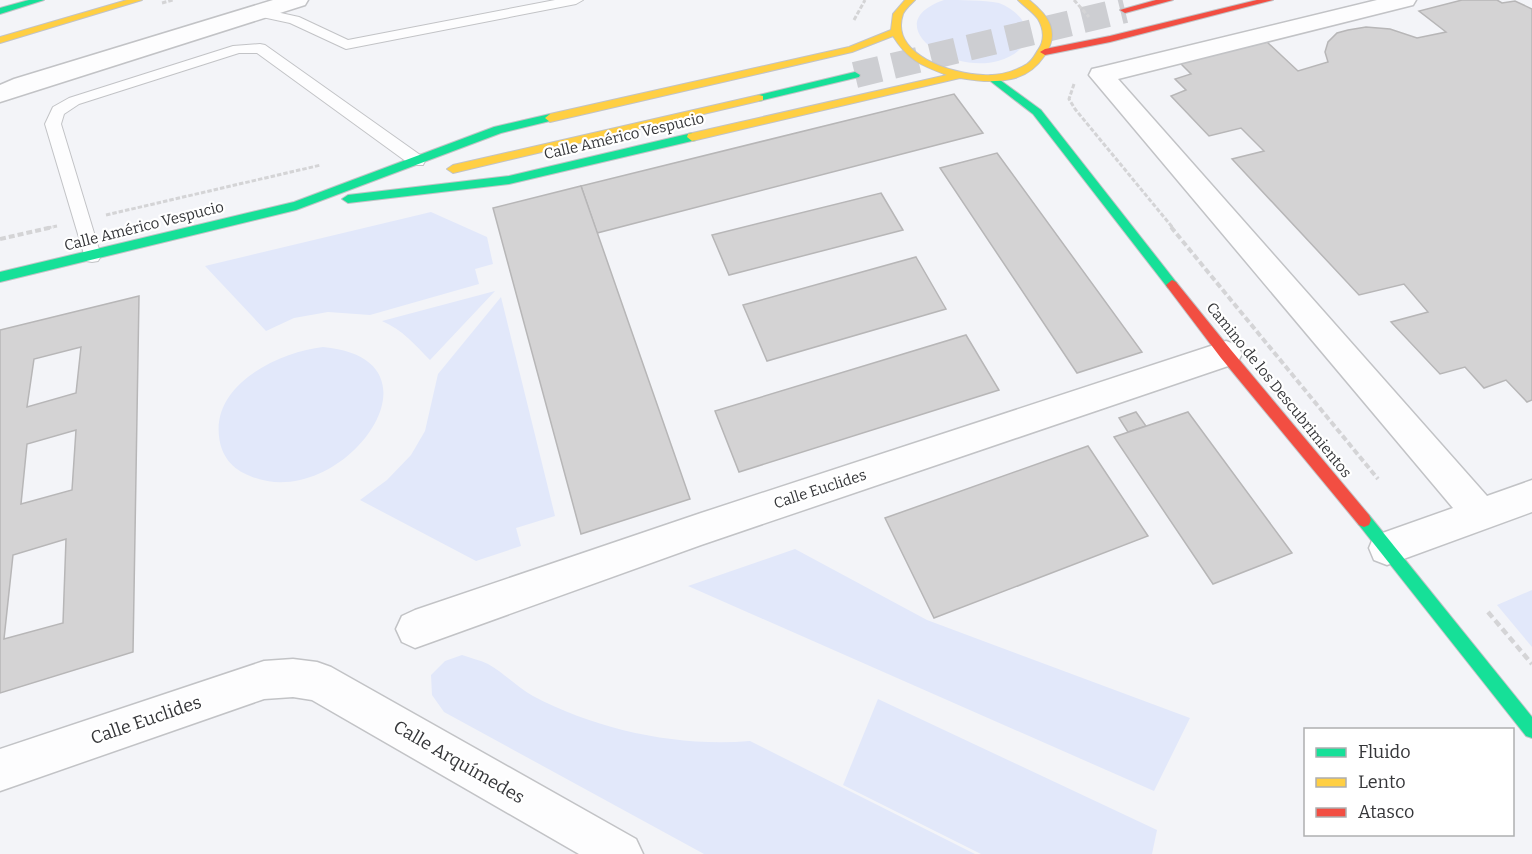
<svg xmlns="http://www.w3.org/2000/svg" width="1532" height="854" font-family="Bitter,serif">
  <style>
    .green { fill: #e2e8fa }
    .building { fill: #d4d3d4; stroke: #b7b6b7; stroke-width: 1.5; fill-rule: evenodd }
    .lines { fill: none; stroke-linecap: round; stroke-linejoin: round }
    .secondary-tunnel { stroke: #cdced2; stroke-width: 26; stroke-dasharray: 26 13; stroke-linecap: butt }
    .lane-casing { stroke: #c2c3c6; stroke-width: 2 }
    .street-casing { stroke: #c2c3c6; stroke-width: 3 }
    .fast-casing { stroke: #c2c3c6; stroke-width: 2 }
    .slow-casing { stroke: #c2c3c6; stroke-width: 2 }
    .jam-casing { stroke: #c2c3c6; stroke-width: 2 }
    .path-far2 { stroke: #d4d4d6; stroke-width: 3; stroke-dasharray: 4.5 2; stroke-linecap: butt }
    .path-far1 { stroke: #d4d4d6; stroke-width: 4; stroke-dasharray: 6 3; stroke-linecap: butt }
    .path { stroke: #d4d4d6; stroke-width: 4.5; stroke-dasharray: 7 4; stroke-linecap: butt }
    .lane { fill: #fdfdfe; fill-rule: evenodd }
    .street { fill: #fdfdfe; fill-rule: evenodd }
    .fast { fill: #16e098; fill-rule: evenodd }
    .slow { fill: #ffcf43; fill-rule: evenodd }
    .jam { fill: #f24e42; fill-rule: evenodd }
    .labels { text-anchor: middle; stroke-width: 4.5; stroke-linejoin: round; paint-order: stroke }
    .street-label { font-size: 15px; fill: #353639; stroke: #fff }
    .near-street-label { font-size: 18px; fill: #353639; stroke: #fff }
  </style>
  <rect width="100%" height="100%" fill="#f3f4f8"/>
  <!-- green -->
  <g class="green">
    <path d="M944,0C961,0 983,0 999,3C1034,17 1038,50 998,61C949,75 877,23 944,0Z"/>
    <path d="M431,212L487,237L493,264L475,269L479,284L370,315L328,312L294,318L266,331L205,266Z"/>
    <path d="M495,291L430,360C415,345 403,330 382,321Z"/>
    <path d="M501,297L555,516L516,528L521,546L476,561L360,500L387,480L411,455L425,431L438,374Z"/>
    <path d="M323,347C456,359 341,515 250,476C232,469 221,456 219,436C213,383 280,352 323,347Z"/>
    <path d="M795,549L927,620L1190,718L1154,791L688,586Z"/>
    <path d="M1532,590V647L1497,605Z"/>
    <path d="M462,655C470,658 480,660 488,664C504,673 517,687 533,696C598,730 676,747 750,741L975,854H704L444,712L432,695L431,675L445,661Z"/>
    <path d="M878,699L1157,830L1152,854H981L843,785Z"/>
  </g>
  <!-- building -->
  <g class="building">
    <path d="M1462,0H1497L1502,3L1515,1L1532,9V400L1527,402L1506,380L1484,388L1465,367L1440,374L1391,322L1428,312L1404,284L1359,295L1232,159L1264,151L1241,128L1209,136L1171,96L1186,90L1175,79L1191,74L1180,63L1267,42L1298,71L1328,62L1325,52L1328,42L1337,33L1348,30L1366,27L1390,29L1417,38L1446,32L1419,11Z"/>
    <path d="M954,94L983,133L597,233L581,186Z"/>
    <path d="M997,153L1142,352L1077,373L940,168Z"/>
    <path d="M581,186L690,499L581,534L493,208Z"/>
    <path d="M881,193L903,230L729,275L712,235Z"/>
    <path d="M916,257L946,309L767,361L743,305Z"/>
    <path d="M139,296L133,652L0,693V330ZM81,347L76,393L27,407L34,359ZM76,430L72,490L21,504L27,444ZM66,539L63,623L4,639L13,555Z"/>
    <path d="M966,335L999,390L739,472L715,411Z"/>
    <path d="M1136,412L1146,426L1128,432L1119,418Z"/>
    <path d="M1188,412L1292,553L1213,584L1114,437Z"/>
    <path d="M1088,446L1148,536L934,618L885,518Z"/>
  </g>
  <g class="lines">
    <!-- secondary-tunnel -->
    <path class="secondary-tunnel" d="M855,75L1125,10"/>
    <!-- lane casing -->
    <g class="lane-casing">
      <g id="lane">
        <path d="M555,0H583L576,4L346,49L290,23L253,15L251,12L258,8L299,17L348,40Z"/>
        <path d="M260,44L265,45L423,157L425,161L423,165H411L257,53H239L79,104L64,114L61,124L101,256L98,261L92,262L86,261L45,124L53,107L69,98L233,46Z"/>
      </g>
    </g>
    <!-- street casing -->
    <g class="street-casing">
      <g id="street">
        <path d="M273,0H308L305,5L0,102V85L14,79Z"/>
        <path d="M1377,0H1416L1413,5L1118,79L1487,496L1532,480V512L1387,565L1374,560L1369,548L1374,536L1453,508L1089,75L1092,69L1101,67Z"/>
        <path d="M1226,341L1237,345L1242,354L1237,363L701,545L415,648L402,642L396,629L402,616L415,610L701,513Z"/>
        <path d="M293,659L317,662L331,667L636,839L643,854H579L312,700L293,697L264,699L0,791V749L264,661Z"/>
      </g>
    </g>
    <!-- fast casing -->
    <g class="fast-casing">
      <g id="fast">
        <path d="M29,0H44L0,14V8Z"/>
        <path d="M855,72L860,75L859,77L759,101L754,98L759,95Z"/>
        <path d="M993,75L1041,110L1176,282L1178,285L1176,288H1168L1033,114L989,80V76Z"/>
        <path d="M550,114L554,116V120L501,133L296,210L0,282V272L294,202L494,127Z"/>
        <path d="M692,133L697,137L696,140L509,184L348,203L342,199L348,195L509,176Z"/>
        <path d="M1364,513L1369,515L1532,717V738L1526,736L1359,525L1357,520L1359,515Z"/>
      </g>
    </g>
    <!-- slow casing -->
    <g class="slow-casing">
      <g id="slow">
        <path d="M127,0H142L0,43V37Z"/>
        <path d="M905,0H915C911,4 905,9 903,14C889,55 953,74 983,75C998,76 1014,72 1027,64C1032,61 1035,55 1038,50C1045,41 1044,29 1038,19C1033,12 1025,7 1018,0H1029C1049,16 1060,32 1045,55C1037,67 1026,76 1011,79C994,83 977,81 960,78L692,141L687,137L688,134L947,75C920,65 908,60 893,36L852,52L550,122L545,118L550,114L849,47L891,30L893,14Z"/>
        <path d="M759,95L763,96V100L453,173L447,169L453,165Z"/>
      </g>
    </g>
    <!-- jam casing -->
    <g class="jam-casing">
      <g id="jam">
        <path d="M1156,0H1173L1125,13L1120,10Z"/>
        <path d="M1257,0H1273L1110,42L1045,55L1040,52L1045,49L1110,36Z"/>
        <path d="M1172,280L1176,282L1231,350L1369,515L1371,520L1369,525L1364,527L1359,525L1221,358L1168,288L1166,285Z"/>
      </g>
    </g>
    <!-- path-far2 -->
    <g class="path-far2">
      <path d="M1074,0L1089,17"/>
      <path d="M162,3L173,0"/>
      <path d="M854,20L865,0"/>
      <path d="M1074,84L1069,99L1075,109L1173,228"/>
      <path d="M106,215L321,165"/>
      <path d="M47,228L57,226"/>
    </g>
    <!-- path-far1 -->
    <g class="path-far1">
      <path d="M1171,227L1378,479"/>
      <path d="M0,239L53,227"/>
    </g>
    <!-- path -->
    <path class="path" d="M1488,612L1532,664"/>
    <!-- lane -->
    <use href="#lane" class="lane"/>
    <!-- street -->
    <use href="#street" class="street"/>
    <!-- fast -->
    <use href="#fast" class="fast"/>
    <!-- slow -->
    <use href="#slow" class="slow"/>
    <!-- jam -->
    <use href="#jam" class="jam"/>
  </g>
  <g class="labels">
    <!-- street labels -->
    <g class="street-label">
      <text transform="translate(624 136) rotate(-13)" y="5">Calle Américo Vespucio</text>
      <text transform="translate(144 226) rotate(-14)" y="5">Calle Américo Vespucio</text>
      <text transform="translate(1279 390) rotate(51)" y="5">Camino de los Descubrimientos</text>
      <text transform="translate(820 489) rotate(-18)" y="5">Calle Euclides</text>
    </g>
    <!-- near-street labels -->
    <g class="near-street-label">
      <text transform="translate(146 720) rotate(-19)" y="6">Calle Euclides</text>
      <text transform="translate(459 762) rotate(30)" y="6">Calle Arquímedes</text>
    </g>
  </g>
  <!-- legend -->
  <rect x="1304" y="728" width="210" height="108" fill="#ffffff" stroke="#aeafb0" stroke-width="1.5"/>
  <rect x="1316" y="748" width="30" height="9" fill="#16e098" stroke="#aeafb0" stroke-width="1.5"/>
  <text x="1358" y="758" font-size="18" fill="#353639">Fluido</text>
  <rect x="1316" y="778" width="30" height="9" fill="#ffcf43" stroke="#aeafb0" stroke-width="1.5"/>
  <text x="1358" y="788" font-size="18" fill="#353639">Lento</text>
  <rect x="1316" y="808" width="30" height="9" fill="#f24e42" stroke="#aeafb0" stroke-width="1.5"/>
  <text x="1358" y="818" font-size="18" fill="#353639">Atasco</text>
</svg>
